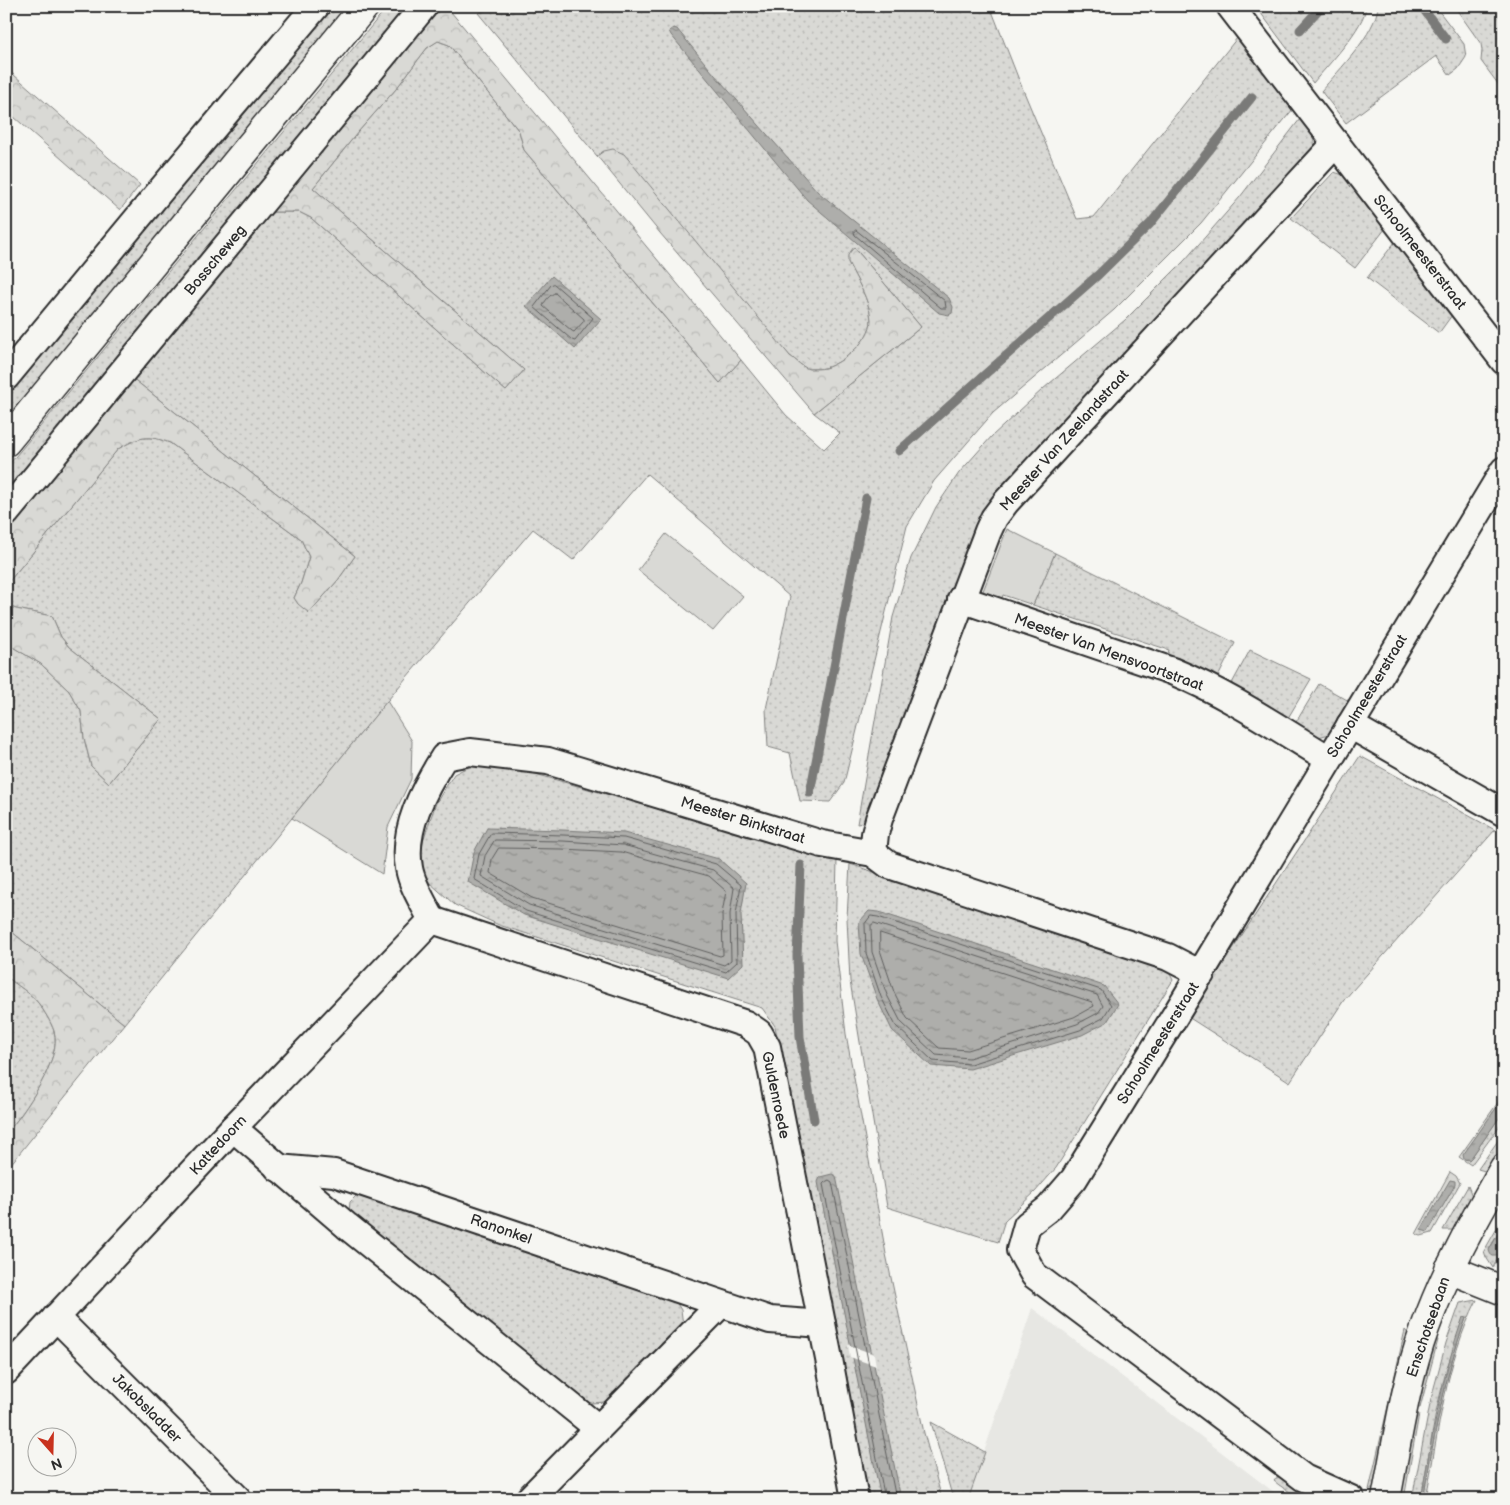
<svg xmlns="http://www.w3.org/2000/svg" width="1510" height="1505" font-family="'Balsamiq Sans',sans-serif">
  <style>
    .built { fill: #e7e7e3 }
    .grass { fill: url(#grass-dots); stroke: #828280 }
    .forest { fill: url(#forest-crowns); stroke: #828280 }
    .park { fill: #d9d9d5; stroke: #828280 }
    .water { fill: url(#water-ripples); stroke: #7a7a78 }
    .pier { fill: #f6f6f2 }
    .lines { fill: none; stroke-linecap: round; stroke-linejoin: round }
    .shore { stroke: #5f5f5e; stroke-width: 1 }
    .stream { stroke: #7a7a78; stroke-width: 9 }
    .minor-casing { stroke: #2b2b2b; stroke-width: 30 }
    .tertiary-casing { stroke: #2b2b2b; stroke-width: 31 }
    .secondary-casing { stroke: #2b2b2b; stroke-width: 31 }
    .minor { stroke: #f6f6f2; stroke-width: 26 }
    .tertiary { stroke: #f6f6f2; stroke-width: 28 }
    .secondary { stroke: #f6f6f2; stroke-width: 28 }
    .labels { text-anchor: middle; stroke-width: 5; stroke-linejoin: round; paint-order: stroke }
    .street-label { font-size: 15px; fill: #2b2b2b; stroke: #f6f6f2 }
  </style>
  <defs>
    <pattern id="grass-dots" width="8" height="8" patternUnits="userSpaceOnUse" patternTransform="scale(1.25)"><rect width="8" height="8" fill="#d9d9d5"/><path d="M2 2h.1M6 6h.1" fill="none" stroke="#babab7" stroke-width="1.8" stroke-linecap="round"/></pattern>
    <pattern id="forest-crowns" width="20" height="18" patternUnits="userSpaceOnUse" patternTransform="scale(1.25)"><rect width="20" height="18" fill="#d9d9d5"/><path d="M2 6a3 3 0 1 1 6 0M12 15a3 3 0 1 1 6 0" fill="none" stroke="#babab7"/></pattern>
    <pattern id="water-ripples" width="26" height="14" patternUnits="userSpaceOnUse" patternTransform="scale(1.25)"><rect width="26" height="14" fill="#aeaeab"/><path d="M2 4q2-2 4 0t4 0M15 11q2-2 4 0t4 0" fill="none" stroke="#8e8e8b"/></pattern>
  </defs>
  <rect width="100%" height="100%" fill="#f6f6f2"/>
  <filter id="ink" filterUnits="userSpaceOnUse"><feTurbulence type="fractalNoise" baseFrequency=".02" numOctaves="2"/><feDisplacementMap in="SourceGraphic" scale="10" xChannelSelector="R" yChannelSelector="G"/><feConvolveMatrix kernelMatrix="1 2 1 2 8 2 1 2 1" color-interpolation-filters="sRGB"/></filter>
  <g filter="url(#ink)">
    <!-- built -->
    <path class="built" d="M1032,1308L1283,1499H971L970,1494Z"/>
    <!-- grass -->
    <g class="grass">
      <path d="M331,6H347L6,419V392L189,170L293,53Z"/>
      <path d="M388,6H400L403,11L6,497V468Z"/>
      <path d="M498,6H990L1019,80L1077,219L1094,217L1237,38L1293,109L1201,223L1114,310L993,413L934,481L907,526L844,783L830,802L800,801L790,753L768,747L766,709L790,597L647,474L573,560L533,529L406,678L124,1024L6,927V643L41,664L69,691L81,711L84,738L91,766L109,783L161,719L69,647L61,637L52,616L16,609L6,605V585L118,449C139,437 147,434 170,443L301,539L309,557L301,583L294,598L309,613L338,580L355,556L131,377L269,212H299L311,218L506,391L524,370L313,188L358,132L396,89L427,48L438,41L449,45L519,131L524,150L720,383L741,360L786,415L824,449L840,433L814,413L921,327L854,247L848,262C856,279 870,300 871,320C871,340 843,363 825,368C821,369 814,369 809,369C803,368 796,360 790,356L604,151L597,156L478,13Z"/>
      <path d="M1264,6H1366C1365,27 1327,66 1313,83L1260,12Z"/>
      <path d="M1378,6H1435L1464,44L1466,57L1458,69L1450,75L1436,56L1346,123L1321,91C1339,70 1376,33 1378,6Z"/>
      <path d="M1454,6H1504V92L1481,61L1482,50L1481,44Z"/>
      <path d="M1300,119C1311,133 1317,136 1313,156L986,515L869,822L857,824L893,617L911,558L936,507L959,473L992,436L1043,389L1125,320L1185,260L1240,197Z"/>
      <path d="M1334,172L1343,175L1385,229L1355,268L1291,218Z"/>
      <path d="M1395,242L1452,315L1439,333L1367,278Z"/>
      <path d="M1055,553L1235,643L1216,681L1166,659L1169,650L1033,605Z"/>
      <path d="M1250,650L1311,679L1285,723L1229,689Z"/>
      <path d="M1319,684L1349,701L1329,734L1315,738L1293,727Z"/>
      <path d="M1360,756L1495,830L1344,1000L1290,1082L1188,1017Z"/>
      <path d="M472,765L525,771L837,860L835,941L846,1034L886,1254L924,1433L942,1499H868L775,1026L762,1008L499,925L455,905L430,883L422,872L419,852L436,803L454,774Z"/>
      <path d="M850,864L1165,969L1170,974L1173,980L1056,1168L1035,1192L1005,1220L998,1242L887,1207L850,981L847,918Z"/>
      <path d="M6,976C16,985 31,993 39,1004C44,1011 51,1022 54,1031C63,1058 24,1113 6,1134Z"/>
      <path d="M1504,1094V1097L1471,1158L1504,1111V1120L1471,1165L1459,1157Z"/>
      <path d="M1504,1132V1149L1488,1172L1478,1169Z"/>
      <path d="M1450,1172L1456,1176L1460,1183L1432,1233L1421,1236L1416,1234Z"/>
      <path d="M1468,1186L1472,1196L1453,1230H1443Z"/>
      <path d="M367,1194L673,1297L681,1310L683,1325L607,1402L591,1403L580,1400L349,1211L350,1202L357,1195Z"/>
      <path d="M1504,1216V1224L1489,1249L1495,1256L1500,1253L1493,1268L1486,1257L1484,1251Z"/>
      <path d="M1477,1300C1446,1361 1438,1432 1426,1499H1423C1434,1438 1444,1376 1466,1318L1447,1367L1436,1412L1421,1499H1412L1431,1399L1446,1343L1460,1303Z"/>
      <path d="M1405,1330L1410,1336L1376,1485L1369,1490Z"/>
      <path d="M1432,1339L1438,1340L1420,1408L1415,1407Z"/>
      <path d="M1414,1412L1419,1414L1404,1499H1398Z"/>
      <path d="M931,1422L985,1452L970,1494L971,1499H953Z"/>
      <path d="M1279,1475L1320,1499C1302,1499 1287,1492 1274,1481Z"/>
    </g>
    <!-- forest -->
    <g class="forest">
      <path d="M441,6H446L741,360L720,383L524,150L519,131L449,45L438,41L427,48L396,89L358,132L313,188L524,370L506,391L311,218L299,212H269Z"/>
      <path d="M6,68L140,185L120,210L6,110Z"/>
      <path d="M613,149L624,154L790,356C796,360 803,368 809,369C814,369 821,369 825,368C843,363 871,340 871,320C870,300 856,279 848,262V255L854,247L921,327L814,413L660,233L597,156L604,151Z"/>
      <path d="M131,377L355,556L338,580L309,613L298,604L294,598L301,583L309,557L301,539L170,443C147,434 139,437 118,449L6,585V529Z"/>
      <path d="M6,605L16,609L52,616L61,637L69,647L161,719L109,783L91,766L84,738L81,711L69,691L41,664L6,643Z"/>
      <path d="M6,927L124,1024L6,1170V1134C24,1113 63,1058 54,1031C51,1022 44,1011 39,1004C31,993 16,985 6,976Z"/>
    </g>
    <!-- park -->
    <g class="park">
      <path d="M1007,529L1055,553L1033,605L1003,595L999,605L989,600L983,591Z"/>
      <path d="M666,534L743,596L713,631L638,570Z"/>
      <path d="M387,701L412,741L411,779L388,827L382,874L292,818Z"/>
    </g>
    <!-- water -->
    <g class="water">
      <path d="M673,28L677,29L714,74L818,192L949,298L953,307L952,313L949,315L939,313L807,200L671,35L669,31Z"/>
      <path d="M552,276L601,319L575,349L526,306Z"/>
      <path d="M487,828L563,830L624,833L719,859L746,883L741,914L743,964L728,978L524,915L468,882L474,852Z"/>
      <path d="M869,911L879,912L1104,986L1118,1004L1107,1022L1082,1035L970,1069L931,1066L892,1030L877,999L861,954L859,922Z"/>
      <path d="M1504,1097V1111L1471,1158L1469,1160L1464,1159L1463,1155Z"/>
      <path d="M832,1174L836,1176L901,1499H881L818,1182L820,1177Z"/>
      <path d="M1450,1180L1455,1181V1185L1428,1232L1421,1230Z"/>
      <path d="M1504,1224C1504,1231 1505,1239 1504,1246C1503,1254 1491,1262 1489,1250Z"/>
      <path d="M1463,1317L1466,1318C1444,1376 1434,1438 1423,1499H1421C1432,1437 1442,1376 1463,1317Z"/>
    </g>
    <!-- pier -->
    <path class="pier" d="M848,1345L874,1354L876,1366L850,1357Z"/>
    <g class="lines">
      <!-- shore -->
      <g class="shore">
        <path d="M856,230L945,301L946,308H941L855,235L854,232Z"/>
        <path d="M554,284L593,318L575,341L572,340L534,307L551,285Z"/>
        <path d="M555,293L584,319V321L574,332L572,331L543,306C544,302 550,294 555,293Z"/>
        <path d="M492,833L563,835L624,838L716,864L741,885L736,914L737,962L726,972L526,911L474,879L479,854L490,835Z"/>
        <path d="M495,840L563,841L623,845L713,870L734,888L730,914L731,960L724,965L529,905L481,876L485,856Z"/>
        <path d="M499,848L562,849L621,852L709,876L726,891L722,914L723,955L720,956L532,898L490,873L492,859Z"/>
        <path d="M871,916L878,917L1101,990L1111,1005L1103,1018L1080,1030L970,1064L933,1061L896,1026L881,997L866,953L865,924Z"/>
        <path d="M874,923L1097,995L1103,1006L1098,1013L1077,1024L969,1058L936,1055L901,1022L887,995L872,952L871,926Z"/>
        <path d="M880,933L1092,1002L1094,1006L1074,1017L968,1050L939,1048L907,1018L894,992L880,950Z"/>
        <path d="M885,1499L823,1184L825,1182L829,1180L832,1182L896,1499"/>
      </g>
      <!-- stream -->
      <g class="stream">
        <path d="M1421,6L1446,39"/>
        <path d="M1300,30L1322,6"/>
        <path d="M899,451L958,398L1098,275L1150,224L1252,97"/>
        <path d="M810,793L866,498"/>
        <path d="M801,865L797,956L800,1037L814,1120"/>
      </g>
      <!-- minor casing -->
      <g class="minor-casing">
        <g id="minor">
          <path d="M1230,6L1504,361"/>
          <path d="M6,377L161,190L316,6"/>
          <path d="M6,513L424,6"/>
          <path d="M961,599L1172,671C1228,694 1278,728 1329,759"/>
          <path d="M1350,725L1504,813"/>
          <path d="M873,853L875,834L879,819L988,531L994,518L1006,502L1336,143"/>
          <path d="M432,920C424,904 412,886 409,868C402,829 424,789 444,757L470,752L548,761L822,844L873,853L889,865L1168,957L1201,974"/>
          <path d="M432,920L746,1024L759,1033L767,1047L829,1359L855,1499"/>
          <path d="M233,1128L347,1226L598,1428"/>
          <path d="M278,1168L334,1173L770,1320L822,1324"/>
          <path d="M56,1317L238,1499"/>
          <path d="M6,1371L233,1128L432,920"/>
          <path d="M529,1499L720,1305"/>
          <path d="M1351,1499L1304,1478L1034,1275L1020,1250L1027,1225L1049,1208L1074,1179L1176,1014L1504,470"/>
        </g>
      </g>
      <!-- tertiary casing -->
      <g class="tertiary-casing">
        <g id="tertiary">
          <path d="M1449,1269L1504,1291"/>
          <path d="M1386,1499C1397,1442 1405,1383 1425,1328C1445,1272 1474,1220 1504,1168"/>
        </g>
      </g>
      <!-- secondary casing -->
      <g class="secondary-casing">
        <path id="secondary" d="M6,442L365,6"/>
      </g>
      <!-- minor -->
      <use href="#minor" class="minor"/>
      <!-- tertiary -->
      <use href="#tertiary" class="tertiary"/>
      <!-- secondary -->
      <use href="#secondary" class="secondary"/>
    </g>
  </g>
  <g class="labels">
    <!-- street labels -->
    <g class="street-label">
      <text transform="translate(1420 252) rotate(52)" y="5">Schoolmeesterstraat</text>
      <text transform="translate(215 260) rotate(-50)" y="5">Bosscheweg</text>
      <text transform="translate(1064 440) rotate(-48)" y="5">Meester Van Zeelandstraat</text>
      <text transform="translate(1109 652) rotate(20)" y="5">Meester Van Mensvoortstraat</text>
      <text transform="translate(1367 696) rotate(-59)" y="5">Schoolmeesterstraat</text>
      <text transform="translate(743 820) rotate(17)" y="5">Meester Binkstraat</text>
      <text transform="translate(1158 1043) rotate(-58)" y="5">Schoolmeesterstraat</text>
      <text transform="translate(776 1095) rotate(78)" y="5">Guldenroede</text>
      <text transform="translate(218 1145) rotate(-47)" y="5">Kattedoorn</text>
      <text transform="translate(501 1229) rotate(19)" y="5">Ranonkel</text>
      <text transform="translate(1428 1327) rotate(-71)" y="5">Enschotsebaan</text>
      <text transform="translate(147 1408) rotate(45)" y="5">Jakobsladder</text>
    </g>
  </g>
  <!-- margin -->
  <rect width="1510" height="1505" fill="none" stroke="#f6f6f2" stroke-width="25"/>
  <rect x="12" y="12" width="1485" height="1480" fill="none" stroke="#2b2b2b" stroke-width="2" filter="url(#ink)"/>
  <!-- north arrow -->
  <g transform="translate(52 1452) rotate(160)"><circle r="24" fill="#f6f6f2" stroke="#a5a5a2"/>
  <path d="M0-4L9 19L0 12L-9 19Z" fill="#c8321e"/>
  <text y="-8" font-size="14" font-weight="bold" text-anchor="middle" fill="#2b2b2b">N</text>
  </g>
</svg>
